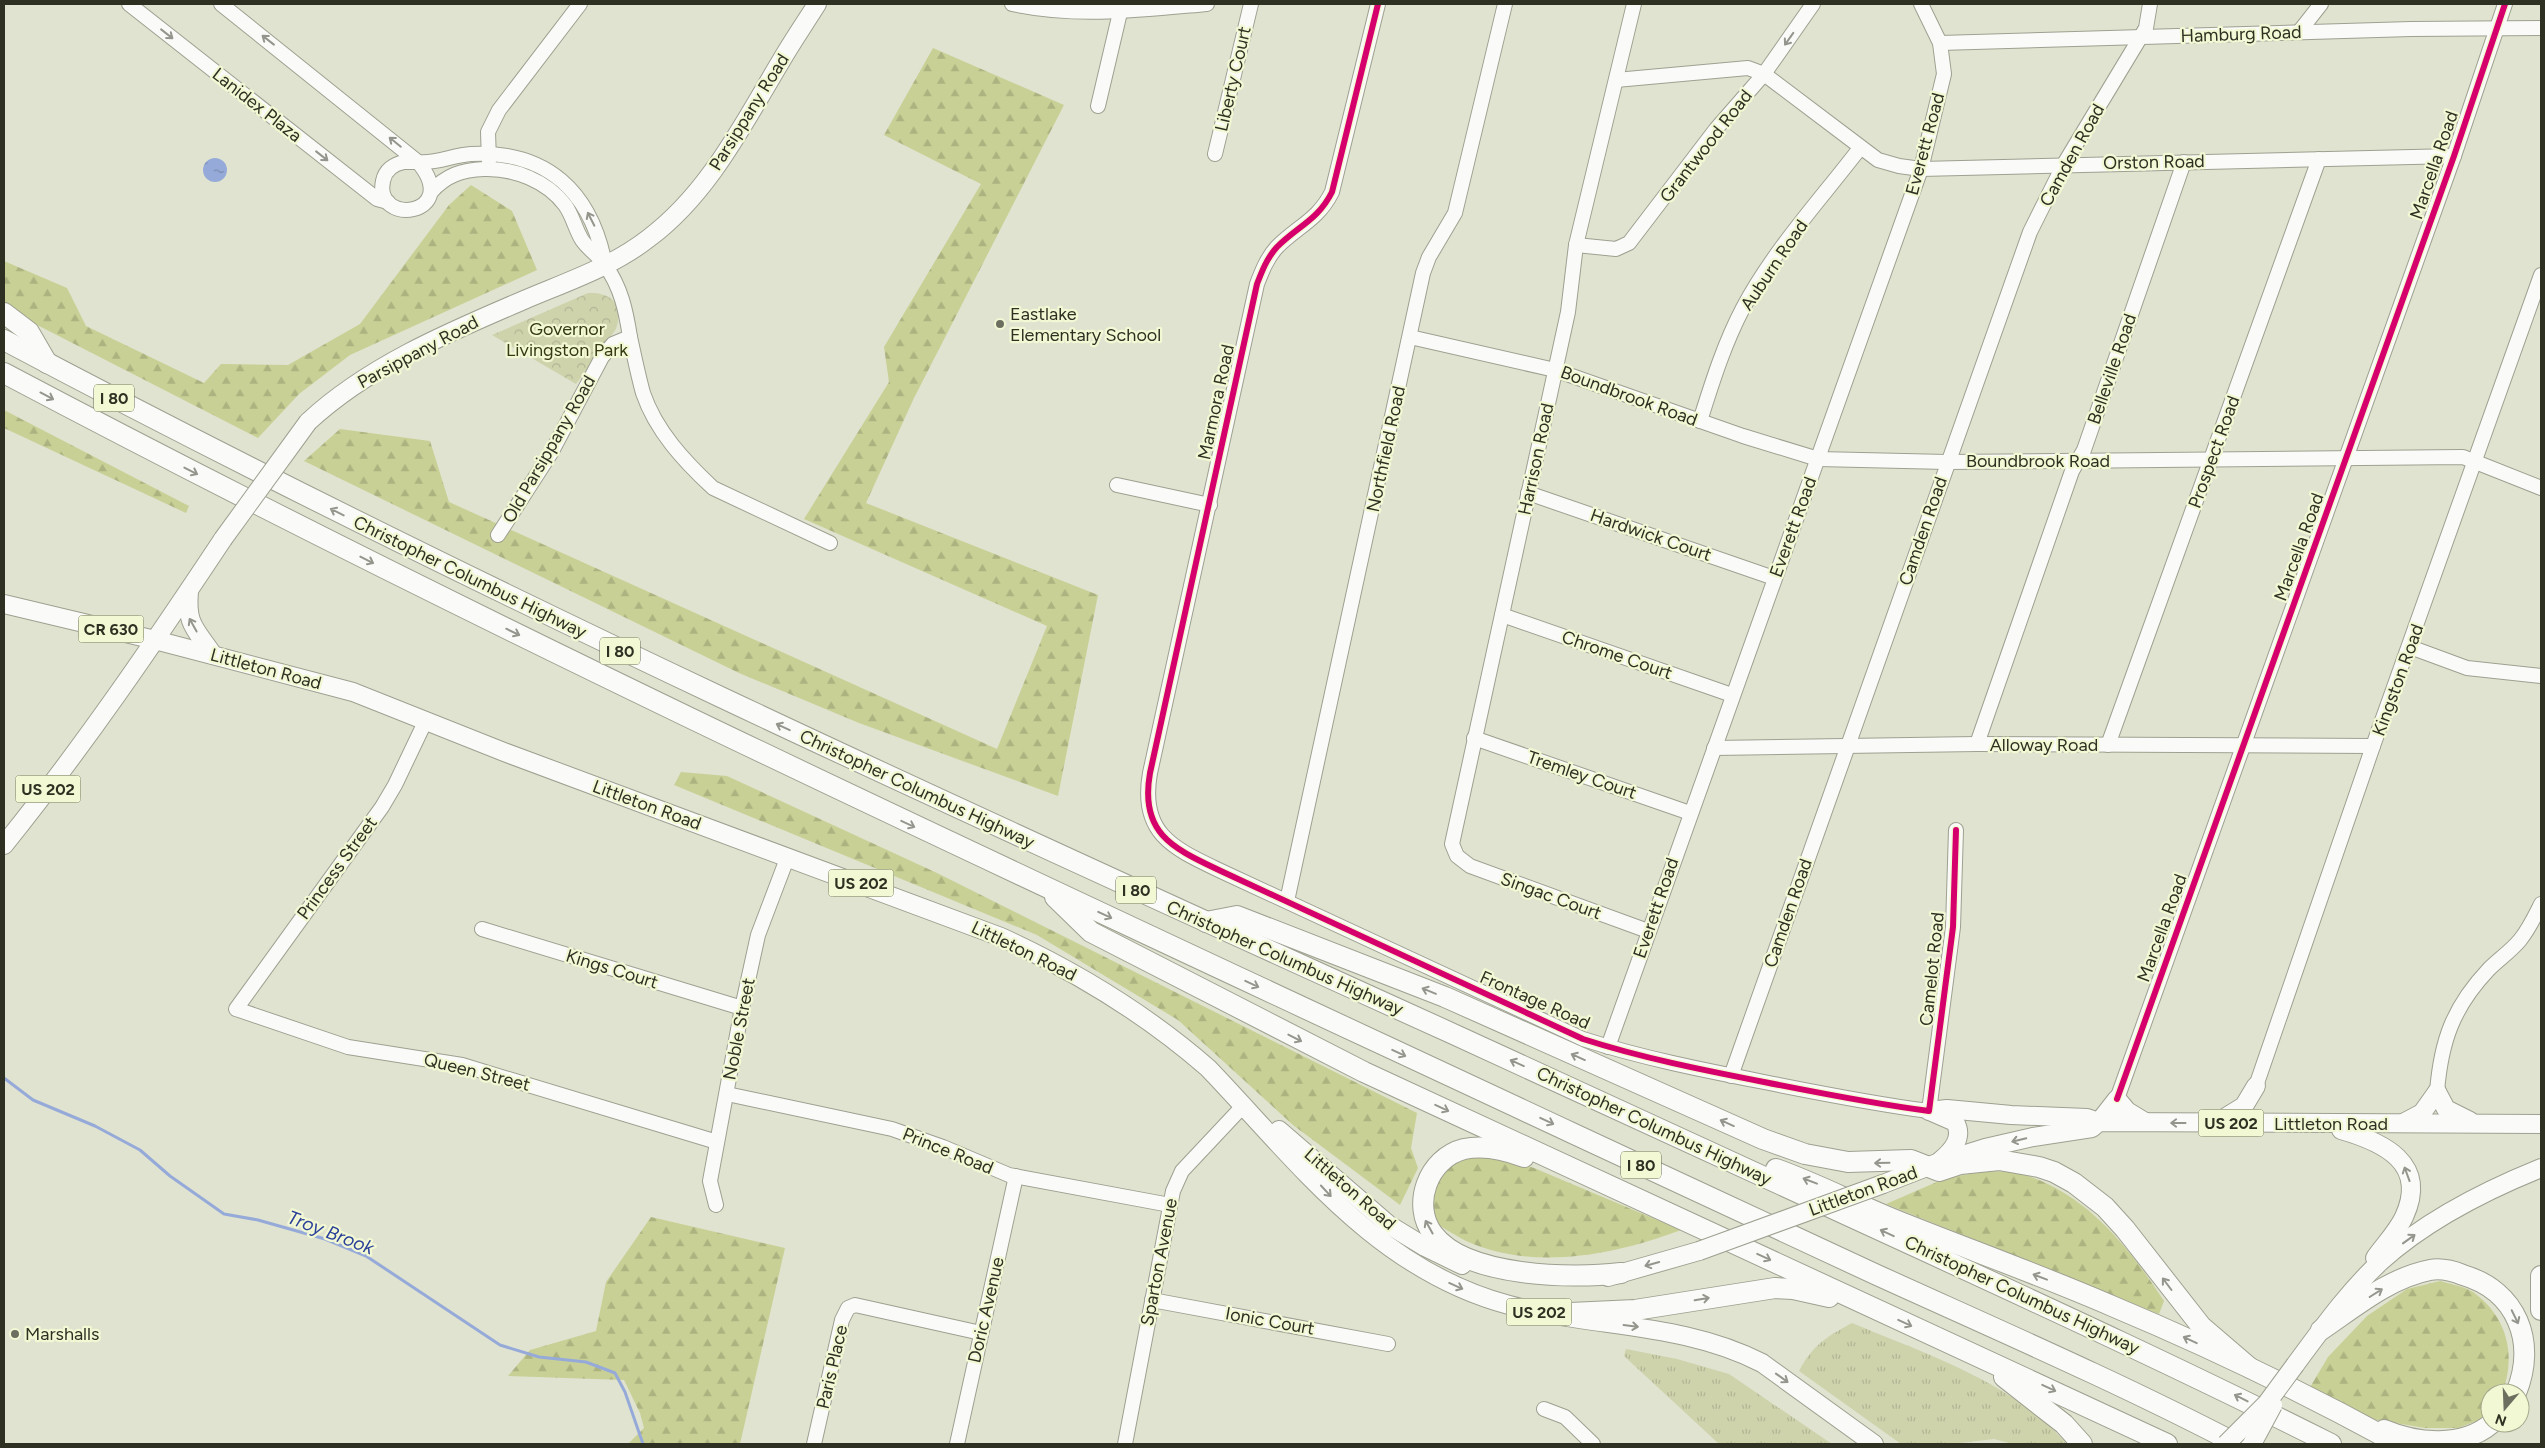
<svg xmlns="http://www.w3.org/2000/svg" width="2545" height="1448" font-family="Figtree,sans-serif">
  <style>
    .grass { fill: url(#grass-tufts) }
    .forest { fill: url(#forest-firs) }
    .park { fill: url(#park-crowns) }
    .water { fill: url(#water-ripples) }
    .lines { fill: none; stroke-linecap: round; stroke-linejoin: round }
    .stream { stroke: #96aad9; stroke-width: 3 }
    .minor-casing { stroke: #9ea091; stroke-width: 16 }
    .major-casing { stroke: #9ea091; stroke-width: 20 }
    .highway-casing { stroke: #9ea091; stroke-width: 22 }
    .minor { stroke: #fafbf8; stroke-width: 14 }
    .major { stroke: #fafbf8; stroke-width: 18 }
    .highway { stroke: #fafbf8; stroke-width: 20 }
    .major-bridge-casing { stroke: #9ea091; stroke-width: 20; stroke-linecap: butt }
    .major-bridge { stroke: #fafbf8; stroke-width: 18 }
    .cycleway-casing { stroke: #f3f8d4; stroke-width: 9 }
    .cycleway { stroke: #d6006c; stroke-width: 6 }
    .oneway { stroke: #94968d }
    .poi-dot { fill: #6c6f5f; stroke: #f3f8d4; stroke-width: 2 }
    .labels { text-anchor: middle; stroke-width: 4.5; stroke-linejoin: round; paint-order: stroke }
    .shield { fill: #f3f8d4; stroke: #696c57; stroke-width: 1 }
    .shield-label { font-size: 16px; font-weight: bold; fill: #2e3022 }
    .street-label { font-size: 18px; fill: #2e3022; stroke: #f3f8d4 }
    .poi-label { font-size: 18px; fill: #2e3022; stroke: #f3f8d4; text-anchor: start }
    .park-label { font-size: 18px; fill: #363a13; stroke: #f3f8d4 }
    .water-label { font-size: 19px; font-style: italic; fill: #2b4199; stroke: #f3f8d4 }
  </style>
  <defs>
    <pattern id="grass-tufts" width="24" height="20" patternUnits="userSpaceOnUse" patternTransform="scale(1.25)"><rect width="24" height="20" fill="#ced3ac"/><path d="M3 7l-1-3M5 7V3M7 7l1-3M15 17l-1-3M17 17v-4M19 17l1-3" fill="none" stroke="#b1b594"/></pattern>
    <pattern id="forest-firs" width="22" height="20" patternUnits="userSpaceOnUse" patternTransform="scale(1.25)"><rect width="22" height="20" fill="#c9d095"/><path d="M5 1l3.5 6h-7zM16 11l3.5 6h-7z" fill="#adb380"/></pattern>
    <pattern id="park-crowns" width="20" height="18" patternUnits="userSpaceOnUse" patternTransform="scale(1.25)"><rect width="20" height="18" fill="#ced3ac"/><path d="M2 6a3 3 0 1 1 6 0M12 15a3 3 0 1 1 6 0" fill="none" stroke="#b1b594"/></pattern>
    <pattern id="water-ripples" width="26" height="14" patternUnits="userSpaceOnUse" patternTransform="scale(1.25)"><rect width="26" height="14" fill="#96aad9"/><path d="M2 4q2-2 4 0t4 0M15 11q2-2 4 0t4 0" fill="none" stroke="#7b8bb0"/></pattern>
  </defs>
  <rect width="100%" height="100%" fill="#e0e3cf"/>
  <!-- grass -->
  <g class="grass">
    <path d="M1852,1323C1928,1355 2011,1381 2067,1444H2013L1994,1439L1951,1444H1901L1799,1371C1813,1345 1826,1337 1852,1323Z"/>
    <path d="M1626,1349L1677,1359L1729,1374L1832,1444H1719L1624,1356Z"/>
  </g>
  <!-- forest -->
  <g class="forest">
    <path d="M933,48L1064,105L914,398L866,503L1098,595L1058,796L859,723L739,673L304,461L340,429L430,441L449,502L997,749L1047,626L804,519L889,382L884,347L981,184L884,135Z"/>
    <path d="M471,185L512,211L537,270L350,355L299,394L258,438L4,308V261L67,288L86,326L204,383L221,364L288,365L360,324L449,205Z"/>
    <path d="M4,410L189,506L186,513L4,428Z"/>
    <path d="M681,772L727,776L937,873L1417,1113L1411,1148L1418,1168L1400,1205L1293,1125L1178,1020L1037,935L674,785Z"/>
    <path d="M1472,1154L1496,1156L1534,1168L1681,1230C1614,1255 1532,1272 1464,1240C1453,1234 1442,1227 1431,1220C1427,1183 1436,1166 1472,1154Z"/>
    <path d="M1987,1171C1998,1172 2011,1171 2022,1174C2086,1193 2129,1247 2164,1301L2159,1314L1886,1204L1946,1178Z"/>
    <path d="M651,1217L785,1248L740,1444H628L644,1428L640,1413L624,1380L508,1376L530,1350L596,1331L606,1282Z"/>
    <path d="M2440,1281C2450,1284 2464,1286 2473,1292C2507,1316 2517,1356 2502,1393H2490V1410L2482,1419L2458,1428H2425L2360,1417L2309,1389L2328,1357L2367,1316L2407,1289Z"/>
  </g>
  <!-- park -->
  <path class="park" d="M588,293C612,292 624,305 616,329L576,384L492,335Z"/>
  <!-- water -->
  <circle class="water" cx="215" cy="170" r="12"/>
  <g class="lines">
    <!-- stream -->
    <path class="stream" d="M4,1078L33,1100L95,1126L140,1150L170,1176L224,1214L258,1220L325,1239L366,1256L500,1345L539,1357L586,1362L615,1373L625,1392L643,1444"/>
    <!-- minor casing -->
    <g class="minor-casing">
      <g id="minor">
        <path d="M129,4L377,199L388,202"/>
        <path d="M221,4L418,162C437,164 453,155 471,154C547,150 591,192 605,264"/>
        <path d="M1012,4C1077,18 1141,10 1207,4"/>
        <path d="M1378,4L1332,192C1318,220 1298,226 1277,247C1267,258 1262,271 1257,284L1150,773C1139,835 1175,849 1223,872L1583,1039C1642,1058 1703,1070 1764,1082C1819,1093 1874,1104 1929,1111L1953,927L1956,830"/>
        <path d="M1634,4L1576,245L1568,312L1452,844L1457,856L1470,866L1648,931"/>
        <path d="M2299,32L2321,4"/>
        <path d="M1940,43L2411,29L2541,28"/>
        <path d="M1616,80L1748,68L1764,74L1878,160L1899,166L1921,169L2454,156"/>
        <path d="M1098,106L1122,4"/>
        <path d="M1215,154L1251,4"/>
        <path d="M489,161L488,132L499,110L580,4"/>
        <path d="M404,162H418C463,216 373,227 383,181C385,170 394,164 404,162Z"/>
        <path d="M431,192C446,175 462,170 484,169C514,168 547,181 565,205C573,216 575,229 582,240C588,249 599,256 605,265C621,287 626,311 630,337L613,344L602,357L551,453L498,535"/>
        <path d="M1576,245L1616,249L1629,243L1716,129L1764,74L1813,4"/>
        <path d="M630,337C634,355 638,375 643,393C656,431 684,461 713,488L830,543"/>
        <path d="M1410,337L1555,370L1743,436L1818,459L1947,462L2463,457L2541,488"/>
        <path d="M1700,421C1712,383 1724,344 1743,308C1773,251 1821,199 1860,148"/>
        <path d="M1117,485L1210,505"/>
        <path d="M1528,493L1774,578"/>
        <path d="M1502,615L1732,695"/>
        <path d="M2410,647L2467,668L2541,676"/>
        <path d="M426,720L395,785L382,807L236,1009L348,1047L462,1065L717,1142"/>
        <path d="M1474,738L1690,813"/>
        <path d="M1977,744L2072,471L2084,450L2184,162"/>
        <path d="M2108,745L2319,159"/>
        <path d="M1714,748L1977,744L2373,746"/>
        <path d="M1287,901L1423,273L1429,257L1455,213L1505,4"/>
        <path d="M482,929L742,1008"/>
        <path d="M1608,1047L1921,169L1944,74L1940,43L1921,4"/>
        <path d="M1731,1076L2030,232L2064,164L2146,28L2150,4"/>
        <path d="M2256,1086L2373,746L2541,275"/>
        <path d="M2437,1092C2441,1041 2453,1007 2489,969C2499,959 2511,951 2520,940C2529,929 2535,916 2541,904"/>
        <path d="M727,1094L892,1129L943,1147L1009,1175L1170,1205"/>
        <path d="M2117,1099L2454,156L2505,4"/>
        <path d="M716,1205L710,1181L742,1008L758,935L788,856"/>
        <path d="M1152,1300L1388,1344"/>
        <path d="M1544,1409L1565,1417L1593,1444"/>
        <path d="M814,1444L842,1320L848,1308L855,1305L981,1333"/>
        <path d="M957,1444L1016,1176"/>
        <path d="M1125,1444L1173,1191L1182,1171L1244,1105"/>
      </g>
    </g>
    <!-- major casing -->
    <g class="major-casing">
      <g id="major">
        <path d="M308,422C368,366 449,332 524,300C566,282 612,267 649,238C709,193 743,124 781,61C792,42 805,23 817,4"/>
        <path d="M189,591C186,625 195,628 213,655"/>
        <path d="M4,604L155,640L353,692L504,752L1001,937C1075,971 1146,1014 1208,1068C1298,1162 1377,1270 1509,1305C1593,1328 1683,1322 1762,1363L1874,1444"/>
        <path d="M4,845C83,747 154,643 223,539"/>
        <path d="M2437,1092L2446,1109L2470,1121"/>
        <path d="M1929,1111L1947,1109L2011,1115L2087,1118L2099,1122L2117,1099L2127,1111L2145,1122"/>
        <path d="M1932,1112L1955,1122C1964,1138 1952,1151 1940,1161"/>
        <path d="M2218,1122L2244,1106L2256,1086"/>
        <path d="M2403,1123L2422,1113L2437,1092"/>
        <path d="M1279,1130L1389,1225L1425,1247L1462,1265"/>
        <path d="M2341,1130C2383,1142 2429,1163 2404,1217C2397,1232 2384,1245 2375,1258"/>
        <path d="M1883,1184L1937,1163L1985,1148L2033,1137L2092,1128L2099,1122L2541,1124"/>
        <path d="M1608,1277L1699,1251"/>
        <path d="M2295,1365C2321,1330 2347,1293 2380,1262C2426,1220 2484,1191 2541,1168"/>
      </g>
    </g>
    <!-- highway casing -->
    <g class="highway-casing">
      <g id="highway">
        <path d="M4,313L29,332L47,363"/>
        <path d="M4,340C477,591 964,812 1451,1033C1604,1103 1757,1173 1910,1244C2051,1309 2192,1374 2331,1444"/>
        <path d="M4,373C518,645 1046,887 1572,1133C1674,1180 1775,1228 1877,1275C1998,1330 2120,1383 2237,1444"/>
        <path d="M1055,897L1091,932L1364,1072L2167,1444"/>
        <path d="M1206,922L1237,916L1445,997L1763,1139L1805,1154L1848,1162L1911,1160L1939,1171L1960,1164L1999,1160L2039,1167L2054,1172L2074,1183L2105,1207L2125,1229L2201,1326L2250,1368"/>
        <path d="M1524,1157C1506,1150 1483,1145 1464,1149C1428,1158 1411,1205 1433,1234C1465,1277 1572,1279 1621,1273"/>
        <path d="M1776,1169C1821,1185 1863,1208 1908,1225C1976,1252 2045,1277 2112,1306C2210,1347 2305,1393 2398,1444"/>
        <path d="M2541,1276V1310"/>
        <path d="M1549,1314L1635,1310L1775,1288L1793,1289L1829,1297"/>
        <path d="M2321,1330C2355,1307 2389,1278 2430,1270C2441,1268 2453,1271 2463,1275C2517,1291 2537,1342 2516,1393"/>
        <path d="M2004,1377L2064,1424L2082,1444"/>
        <path d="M2384,1430C2417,1444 2463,1448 2492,1423"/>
      </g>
    </g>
    <!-- minor -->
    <use href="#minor" class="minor"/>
    <!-- major -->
    <use href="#major" class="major"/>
    <!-- highway -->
    <use href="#highway" class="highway"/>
    <!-- major-bridge casing -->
    <g class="major-bridge-casing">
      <g id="major-bridge">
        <path d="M223,539L308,422"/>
        <path d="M1699,1251L1883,1184"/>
        <path d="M2226,1444L2267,1403L2295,1365"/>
        <path d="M2252,1444L2273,1405"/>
      </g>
    </g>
    <!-- major-bridge -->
    <use href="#major-bridge" class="major-bridge"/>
    <!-- cycleway casing -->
    <g class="cycleway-casing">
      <g id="cycleway">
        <path d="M1378,4L1332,192C1318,220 1298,226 1277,247C1267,258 1262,271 1257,284L1150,773C1139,835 1175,849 1223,872L1583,1039C1642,1058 1703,1070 1764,1082C1819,1093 1874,1104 1929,1111L1953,927L1956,830"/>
        <path d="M2117,1099L2454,156L2505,4"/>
      </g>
    </g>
    <!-- cycleway -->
    <use href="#cycleway" class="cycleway"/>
  </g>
  <!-- one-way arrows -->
  <defs><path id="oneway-shaft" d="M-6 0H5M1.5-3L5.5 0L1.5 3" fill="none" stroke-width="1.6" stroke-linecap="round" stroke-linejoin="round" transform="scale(1.25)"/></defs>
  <g class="oneway">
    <use href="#oneway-shaft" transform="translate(167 34) rotate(38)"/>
    <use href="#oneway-shaft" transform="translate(1789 39) rotate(125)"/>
    <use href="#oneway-shaft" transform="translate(268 40) rotate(-142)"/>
    <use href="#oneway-shaft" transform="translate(395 142) rotate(-141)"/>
    <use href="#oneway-shaft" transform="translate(322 156) rotate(38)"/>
    <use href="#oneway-shaft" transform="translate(591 219) rotate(-117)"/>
    <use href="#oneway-shaft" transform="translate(47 396) rotate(28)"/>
    <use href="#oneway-shaft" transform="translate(191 471) rotate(27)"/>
    <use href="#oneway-shaft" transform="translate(337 512) rotate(-153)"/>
    <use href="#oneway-shaft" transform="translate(367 560) rotate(27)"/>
    <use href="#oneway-shaft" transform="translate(193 625) rotate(-119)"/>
    <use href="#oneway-shaft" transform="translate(513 632) rotate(26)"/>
    <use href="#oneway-shaft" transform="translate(783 727) rotate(-155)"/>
    <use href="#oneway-shaft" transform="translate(908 824) rotate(25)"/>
    <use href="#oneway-shaft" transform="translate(1105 915) rotate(25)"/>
    <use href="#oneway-shaft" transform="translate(1252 984) rotate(25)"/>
    <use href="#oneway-shaft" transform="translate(1429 991) rotate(-158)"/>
    <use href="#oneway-shaft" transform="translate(1295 1038) rotate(27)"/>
    <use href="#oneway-shaft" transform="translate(1399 1053) rotate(25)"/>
    <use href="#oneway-shaft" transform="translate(1578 1057) rotate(-156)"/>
    <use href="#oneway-shaft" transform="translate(1517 1063) rotate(-156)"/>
    <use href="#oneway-shaft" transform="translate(1442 1108) rotate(25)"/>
    <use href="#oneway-shaft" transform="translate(1547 1121) rotate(25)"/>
    <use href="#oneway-shaft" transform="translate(1727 1123) rotate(-156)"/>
    <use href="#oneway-shaft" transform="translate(2178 1123) rotate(-180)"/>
    <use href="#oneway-shaft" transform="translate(2019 1140) rotate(167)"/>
    <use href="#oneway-shaft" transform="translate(1882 1163) rotate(179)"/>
    <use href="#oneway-shaft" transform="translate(2407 1174) rotate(-110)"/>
    <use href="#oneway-shaft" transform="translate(1810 1181) rotate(-159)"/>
    <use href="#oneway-shaft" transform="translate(1326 1191) rotate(47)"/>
    <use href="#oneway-shaft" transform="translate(1429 1227) rotate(-119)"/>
    <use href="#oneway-shaft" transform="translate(1887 1233) rotate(-155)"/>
    <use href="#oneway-shaft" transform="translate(2409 1239) rotate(-36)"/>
    <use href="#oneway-shaft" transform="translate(1764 1257) rotate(25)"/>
    <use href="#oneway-shaft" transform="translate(1652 1264) rotate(164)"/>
    <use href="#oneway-shaft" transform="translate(2040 1277) rotate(-159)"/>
    <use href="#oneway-shaft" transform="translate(2167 1284) rotate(-127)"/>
    <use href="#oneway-shaft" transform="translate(1456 1286) rotate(24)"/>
    <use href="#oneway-shaft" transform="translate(2376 1293) rotate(-32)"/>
    <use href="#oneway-shaft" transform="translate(1702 1299) rotate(-10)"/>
    <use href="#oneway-shaft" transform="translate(2515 1317) rotate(64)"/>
    <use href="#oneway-shaft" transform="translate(1905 1323) rotate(25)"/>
    <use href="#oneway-shaft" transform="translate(1631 1326) rotate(7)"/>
    <use href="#oneway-shaft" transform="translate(2190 1340) rotate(-155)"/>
    <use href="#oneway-shaft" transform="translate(1782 1378) rotate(36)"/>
    <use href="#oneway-shaft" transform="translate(2049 1388) rotate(25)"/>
    <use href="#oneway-shaft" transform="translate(2241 1398) rotate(-153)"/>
  </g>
  <!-- markers -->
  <g class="poi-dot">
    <circle cx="1000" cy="324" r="5"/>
    <circle cx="15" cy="1334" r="5"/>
  </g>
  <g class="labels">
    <!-- shield labels -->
    <g class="shield">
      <rect x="94" y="384.5" width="40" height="27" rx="4"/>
      <rect x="78.5" y="615.5" width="65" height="27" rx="4"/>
      <rect x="600" y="637.5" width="40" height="27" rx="4"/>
      <rect x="15.5" y="775.5" width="65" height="27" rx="4"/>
      <rect x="828.5" y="869.5" width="65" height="27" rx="4"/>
      <rect x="1116" y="876.5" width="40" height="27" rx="4"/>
      <rect x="2198.5" y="1109.5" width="65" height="27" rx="4"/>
      <rect x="1621" y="1151.5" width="40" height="27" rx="4"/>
      <rect x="1506.5" y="1298.5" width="65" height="27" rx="4"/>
    </g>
    <g class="shield-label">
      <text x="114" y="404">I 80</text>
      <text x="111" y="635">CR 630</text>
      <text x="620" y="657">I 80</text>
      <text x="48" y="795">US 202</text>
      <text x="861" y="889">US 202</text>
      <text x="1136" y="896">I 80</text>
      <text x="2231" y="1129">US 202</text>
      <text x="1641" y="1171">I 80</text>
      <text x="1539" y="1318">US 202</text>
    </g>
    <!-- street labels -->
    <g class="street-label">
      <text transform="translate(2241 34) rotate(-2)" y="6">Hamburg Road</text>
      <text transform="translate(1233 79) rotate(-77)" y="6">Liberty Court</text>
      <text transform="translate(257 105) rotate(38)" y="6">Lanidex Plaza</text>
      <text transform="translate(749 112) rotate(-58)" y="6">Parsippany Road</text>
      <text transform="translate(1925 144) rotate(-75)" y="6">Everett Road</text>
      <text transform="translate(1706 146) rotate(-52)" y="6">Grantwood Road</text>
      <text transform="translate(2072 155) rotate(-61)" y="6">Camden Road</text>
      <text transform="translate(2154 162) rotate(-1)" y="6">Orston Road</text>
      <text transform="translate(2434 165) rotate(-71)" y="6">Marcella Road</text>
      <text transform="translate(1774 265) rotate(-56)" y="6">Auburn Road</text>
      <text transform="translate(418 352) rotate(-28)" y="6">Parsippany Road</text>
      <text transform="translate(2112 369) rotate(-71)" y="6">Belleville Road</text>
      <text transform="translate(1629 396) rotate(20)" y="6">Boundbrook Road</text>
      <text transform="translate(1216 402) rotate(-78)" y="6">Marmora Road</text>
      <text transform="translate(549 449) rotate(-60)" y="6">Old Parsippany Road</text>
      <text transform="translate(1386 449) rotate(-78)" y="6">Northfield Road</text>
      <text transform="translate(2214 452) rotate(-70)" y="6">Prospect Road</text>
      <text transform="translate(1536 459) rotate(-78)" y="6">Harrison Road</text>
      <text x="2038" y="467">Boundbrook Road</text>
      <text transform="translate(1793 527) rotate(-70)" y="6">Everett Road</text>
      <text transform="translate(1923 531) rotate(-71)" y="6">Camden Road</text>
      <text transform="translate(1651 535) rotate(19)" y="6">Hardwick Court</text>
      <text transform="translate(2299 547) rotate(-70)" y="6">Marcella Road</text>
      <text transform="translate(470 577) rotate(26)" y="6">Christopher Columbus Highway</text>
      <text transform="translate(1617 655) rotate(19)" y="6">Chrome Court</text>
      <text transform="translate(266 669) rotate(15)" y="6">Littleton Road</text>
      <text transform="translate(2398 680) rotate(-70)" y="6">Kingston Road</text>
      <text x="2044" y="751">Alloway Road</text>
      <text transform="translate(1582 775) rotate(19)" y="6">Tremley Court</text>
      <text transform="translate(917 789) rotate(25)" y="6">Christopher Columbus Highway</text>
      <text transform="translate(647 805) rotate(20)" y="6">Littleton Road</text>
      <text transform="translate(337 868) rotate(-54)" y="6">Princess Street</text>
      <text transform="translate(1551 896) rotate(20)" y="6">Singac Court</text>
      <text transform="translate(1656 908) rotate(-71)" y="6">Everett Road</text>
      <text transform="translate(1788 913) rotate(-71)" y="6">Camden Road</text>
      <text transform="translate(2162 928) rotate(-70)" y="6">Marcella Road</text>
      <text transform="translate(1024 951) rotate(26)" y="6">Littleton Road</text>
      <text transform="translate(1285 958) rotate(24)" y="6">Christopher Columbus Highway</text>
      <text transform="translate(612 969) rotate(17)" y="6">Kings Court</text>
      <text transform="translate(1932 969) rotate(-84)" y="6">Camelot Road</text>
      <text transform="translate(1535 1000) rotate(24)" y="6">Frontage Road</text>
      <text transform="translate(739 1029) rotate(-79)" y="6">Noble Street</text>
      <text transform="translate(477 1072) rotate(14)" y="6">Queen Street</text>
      <text x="2331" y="1130">Littleton Road</text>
      <text transform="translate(1654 1126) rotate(25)" y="6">Christopher Columbus Highway</text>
      <text transform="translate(948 1151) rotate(22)" y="6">Prince Road</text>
      <text transform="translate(1350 1189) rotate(41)" y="6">Littleton Road</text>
      <text transform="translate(1863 1191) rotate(-20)" y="6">Littleton Road</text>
      <text transform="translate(1159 1262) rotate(-79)" y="6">Sparton Avenue</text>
      <text transform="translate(2022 1295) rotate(25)" y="6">Christopher Columbus Highway</text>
      <text transform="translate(986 1310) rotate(-77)" y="6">Doric Avenue</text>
      <text transform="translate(1270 1321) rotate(10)" y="6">Ionic Court</text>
      <text transform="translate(832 1367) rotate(-77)" y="6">Paris Place</text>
    </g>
    <!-- poi labels -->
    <g class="poi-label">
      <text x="1010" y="320">Eastlake<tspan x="1010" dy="21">Elementary School</tspan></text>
      <text x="25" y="1340">Marshalls</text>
    </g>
    <!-- park labels -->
    <g class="park-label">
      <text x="567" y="335">Governor<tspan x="567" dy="21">Livingston Park</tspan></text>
    </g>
    <!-- water labels -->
    <g class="water-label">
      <text transform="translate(331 1232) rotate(21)" y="7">Troy Brook</text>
    </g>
  </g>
  <!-- border -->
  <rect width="2545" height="1448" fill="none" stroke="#2e3022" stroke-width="10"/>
  <!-- north arrow -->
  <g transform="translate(2505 1408) rotate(199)"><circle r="24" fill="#f3f8d4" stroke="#a4a88d"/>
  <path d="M0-4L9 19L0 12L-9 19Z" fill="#6c6f5f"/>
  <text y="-8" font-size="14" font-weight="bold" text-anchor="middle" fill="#2e3022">N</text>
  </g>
</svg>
